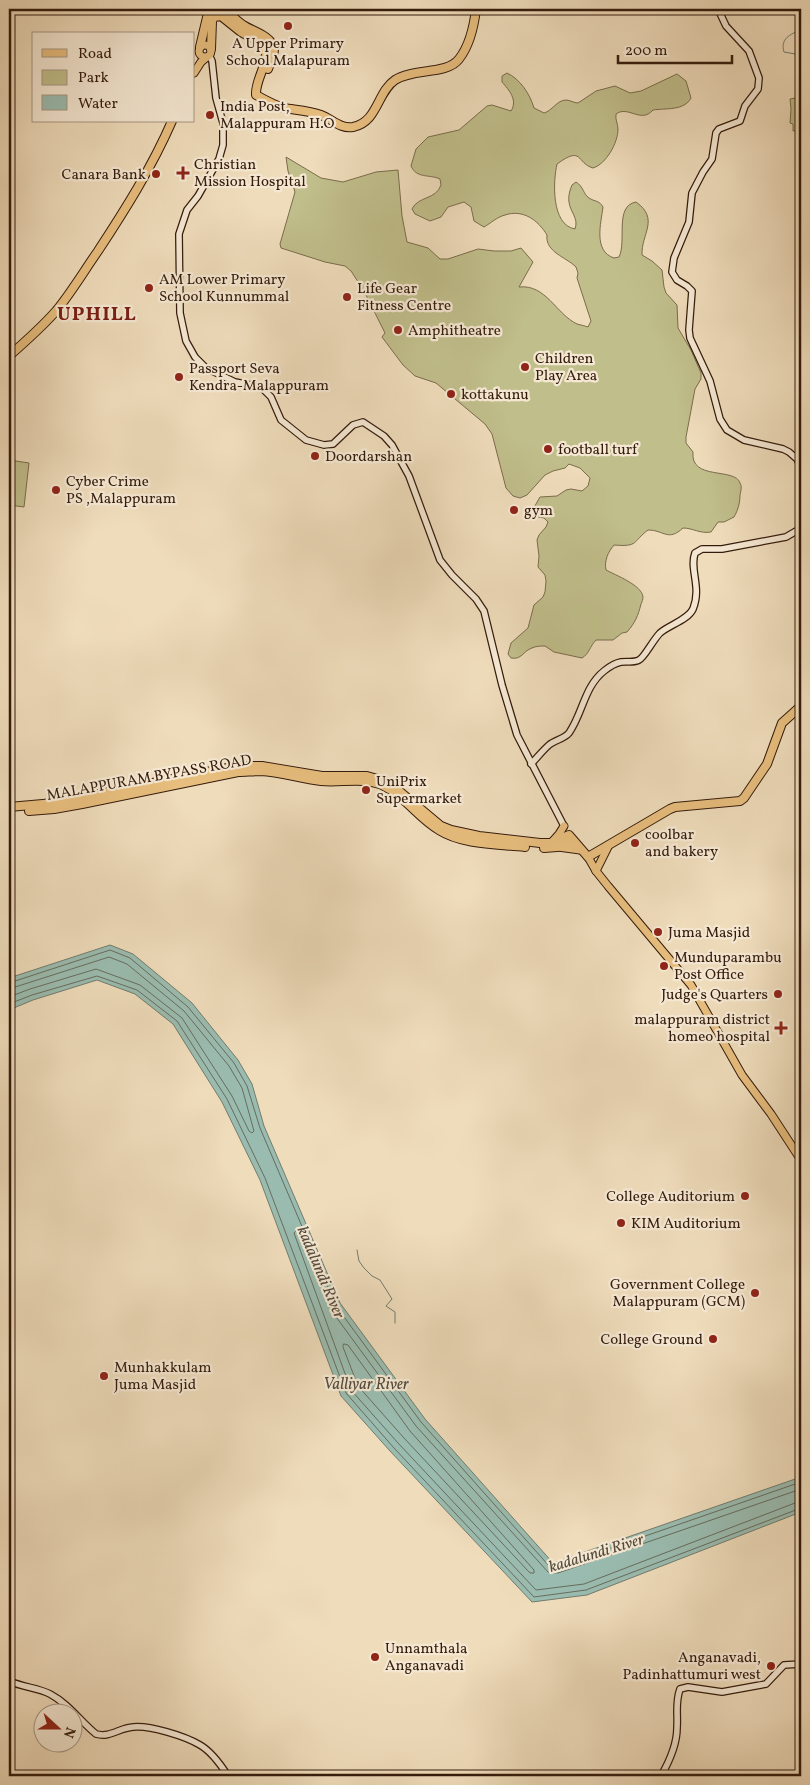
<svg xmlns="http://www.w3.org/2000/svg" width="810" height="1785" font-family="Vollkorn,serif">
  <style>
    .green { fill: #c0be8b; stroke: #7a6c4c }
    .water { fill: #9abcb0; stroke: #717c6e }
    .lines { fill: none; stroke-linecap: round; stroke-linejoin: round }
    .shore { stroke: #676c5e; stroke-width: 1 }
    .stream { stroke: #717c6e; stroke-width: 1 }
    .secondary-casing { stroke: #341b0c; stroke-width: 8 }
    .primary-casing { stroke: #341b0c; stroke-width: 9 }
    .highway-casing { stroke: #341b0c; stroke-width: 10 }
    .secondary { stroke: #f5e8d3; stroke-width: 5.5 }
    .primary { stroke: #e8be7e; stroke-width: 7 }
    .highway { stroke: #e8be7e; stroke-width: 8 }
    .poi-dot { fill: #8f2418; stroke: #f5e8d3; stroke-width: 2 }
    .labels { text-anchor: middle; stroke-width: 4.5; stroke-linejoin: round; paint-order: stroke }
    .poi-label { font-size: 15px; fill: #341b0c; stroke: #f5e8d3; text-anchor: start }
    .street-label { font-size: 15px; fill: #341b0c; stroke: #f5e8d3 }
    .water-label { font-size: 16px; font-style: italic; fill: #534b3d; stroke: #f5e8d3 }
    .district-label { font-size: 20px; font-weight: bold; letter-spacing: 1px; fill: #7a1f14; stroke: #f5e8d3 }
  </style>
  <rect width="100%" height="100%" fill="#efdcbb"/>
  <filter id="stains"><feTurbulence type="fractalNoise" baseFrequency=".004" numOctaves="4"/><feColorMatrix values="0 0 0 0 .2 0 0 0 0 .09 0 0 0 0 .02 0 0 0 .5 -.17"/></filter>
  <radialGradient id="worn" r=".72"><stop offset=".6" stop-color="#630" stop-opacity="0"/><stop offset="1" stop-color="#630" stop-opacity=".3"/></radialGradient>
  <!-- green -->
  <g class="green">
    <path d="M507,73C520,79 530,94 534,108L544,113C552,111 557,100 566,100C570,100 574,103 578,103L596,91L615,86L630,93L641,91L677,74L686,81L691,98C684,111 666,108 653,110C641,124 628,105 616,114C615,120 618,124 618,129C618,143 606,164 593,168C576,163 583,145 557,164C553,181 551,225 575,229C579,218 570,212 569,202C568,196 570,190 572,185L576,182C584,187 583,194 589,198C595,202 599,200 603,207C601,223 593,251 614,258L619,257C627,241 614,206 636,202C660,219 641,234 642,255L652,261L662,270L664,287L666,293L677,305L678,328L691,350L701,373V379L695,389L686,437V443L693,452C690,481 735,467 740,483C742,486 741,491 740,495C740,503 738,510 734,517L724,522H718L711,532C700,534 693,528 683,528C668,542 664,530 648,530C632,542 639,547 614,545C608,552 604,561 606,570C615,575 642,585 643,597C643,599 642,602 641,604C638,616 635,623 627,632L622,633L613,640H596C590,646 589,654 582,658L554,652L545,646C541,646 536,646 532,648C523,651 522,660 511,658L508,654L511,643L528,628L534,605L543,597L545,592L546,581L545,575L538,567L539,556L537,540L539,535L546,527L548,522L544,518L534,516L532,511L540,497L557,496L566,490L571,489L582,491L588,486L590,478L580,468L569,464L565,468L553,471L545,475L527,495L520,498L513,496L506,488L492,434L485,424L436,383L415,376L403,365L382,337L385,333L364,291L351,271L345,266L325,262L281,248L280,244L295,192L288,171L286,157L321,178L343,182L376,172L398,170L402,216L407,242L428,248L440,259H448L478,249L494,251H511L521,248L533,262L519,287C546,284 556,314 577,324C581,325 585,326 588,327L591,321L577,278L578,273L576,267C566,257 545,252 547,235C538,220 523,209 505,215C497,217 491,223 484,227L474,221L471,207L464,202L448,207L441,217L430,221L415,214L412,209C418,196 436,200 441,185L440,179C429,174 417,179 411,166L416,149L428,137L459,130L487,106L492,105L511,111C518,100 509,90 502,82V76Z"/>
    <path d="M801,97V130L793,131V124L790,123L791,109L790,99Z"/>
    <path d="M9,460L29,463L24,507L9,505Z"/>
  </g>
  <!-- water -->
  <path class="water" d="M110,945L133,954L192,1003L238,1060L252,1084L264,1126L340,1303L425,1419L553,1563L801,1477V1512L587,1595L532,1602L390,1451L341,1396L260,1180L222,1102L173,1024L135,994L97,980L33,1000L9,1010V978Z"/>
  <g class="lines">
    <!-- shore -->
    <g class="shore">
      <path d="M9,983L110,950L130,958L188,1007L234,1063L247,1086L260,1128L336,1306L421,1422L550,1567H556L801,1482"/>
      <path d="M9,989L109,957L127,964L184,1011L229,1066L242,1088L254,1131L252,1133L249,1131L232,1096L182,1018L140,985L96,969L30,989L9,997"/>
      <path d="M9,1004L32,995L97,976L137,990L177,1021L227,1099L265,1178L346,1393L394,1448L534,1597L586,1590L801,1508"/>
      <path d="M344,1344L348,1345L410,1431L534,1570V1573H530L404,1438L358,1386L343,1347Z"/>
      <path d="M801,1489L558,1573L548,1572L416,1426L331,1310L298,1233L296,1231L294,1233L351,1390L398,1443L536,1590L584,1584L795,1503L801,1502"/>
    </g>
    <!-- stream -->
    <g class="stream">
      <path d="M801,30C790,34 780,39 784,52L801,55"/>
      <path d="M357,1250L359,1261L364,1268L372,1276L380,1280L392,1299L386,1306L395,1312V1323"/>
    </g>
    <!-- secondary casing -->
    <g class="secondary-casing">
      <g id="secondary">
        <path d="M718,9L726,26L749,51L759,78L758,89L745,106L740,121L719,129L716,133L712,159L703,172L692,193L689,222L674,258L672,272L677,280L687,286L692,291L689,330L690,338L710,381L720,419L727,430L744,440L783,449L789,452L797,459L801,467"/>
        <path d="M209,55L212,61L216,98L223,123V145L219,159L198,196L187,210L179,234L180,313L186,341L195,357L206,368L235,382L261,387L271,397L281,420L306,440L324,445L333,444L353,425L363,422L384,436L392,445L409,476L440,560L452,575L476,599L484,611L502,685L517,735L564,826"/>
        <path d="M531,764C537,758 543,750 549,745C555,740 564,739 569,733C583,713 584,687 604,671C609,667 615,663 621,662C627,661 634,663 639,660C644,658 653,640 660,633C669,625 688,620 693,609C702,587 689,569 695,553L702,549H722L786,537L798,530L801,523"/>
        <path d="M9,1681C22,1687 39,1688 50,1694C69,1704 80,1721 96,1734C110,1738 119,1728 133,1727C149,1725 185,1736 200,1745C212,1752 221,1765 228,1776"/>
        <path d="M661,1776C669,1762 677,1744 677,1728C678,1713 675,1703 680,1689L688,1687L722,1692L766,1684L784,1665L801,1664"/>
      </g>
    </g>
    <!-- primary casing -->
    <g class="primary-casing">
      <g id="primary">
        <circle cx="205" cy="51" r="6"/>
        <path d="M194,73L201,62L207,57"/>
        <path d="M551,843L559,834L564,826"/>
        <path d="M558,847L580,850"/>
        <path d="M588,857L596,871L608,886L691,985L742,1075L771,1114L801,1160"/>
        <path d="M596,871L609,845"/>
      </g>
    </g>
    <!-- highway casing -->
    <g class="highway-casing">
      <g id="highway">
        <path d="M224,9C230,14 236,20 243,25C252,31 272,36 274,49C274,56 270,63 268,69"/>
        <path d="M200,47L209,9"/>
        <path d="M211,49L212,21L214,17L221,16L241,32L258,41L266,53C266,68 255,81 256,95C265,100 274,105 284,108C296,110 310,111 321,115C332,119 340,129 353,127C378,122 377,92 395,80C413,68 447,75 459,59C470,45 474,26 476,9"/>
        <path d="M9,356C25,342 41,328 56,311C71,293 84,271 98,251C125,210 152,167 172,121"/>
        <path d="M9,807L54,803L212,771L238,766H262L322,776H367L381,780L392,785L441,826L451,830L479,836L540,843H551L569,835L588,857L670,809L675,807L740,801L744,798L767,764L782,723L801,706"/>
        <path d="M29,811L54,809L82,804L238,772C245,772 253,771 261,771C281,772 301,779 321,781C341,783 363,777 382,785C404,795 418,818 439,830C463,845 497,844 525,847"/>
        <path d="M544,848L557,847L573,842"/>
      </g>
    </g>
    <!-- secondary -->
    <use href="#secondary" class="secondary"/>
    <!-- primary -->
    <use href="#primary" class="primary"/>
    <!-- highway -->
    <use href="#highway" class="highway"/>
  </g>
  <!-- markers -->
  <g class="poi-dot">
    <circle cx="288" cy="26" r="5"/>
    <circle cx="210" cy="115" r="5"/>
    <path d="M180.5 165.5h5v5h5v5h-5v5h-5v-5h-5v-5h5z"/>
    <circle cx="156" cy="174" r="5"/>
    <circle cx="149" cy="288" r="5"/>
    <circle cx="347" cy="297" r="5"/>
    <circle cx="398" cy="330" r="5"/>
    <circle cx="525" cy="367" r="5"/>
    <circle cx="179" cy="377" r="5"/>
    <circle cx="451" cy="394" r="5"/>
    <circle cx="548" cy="449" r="5"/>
    <circle cx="315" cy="456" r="5"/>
    <circle cx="56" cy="490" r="5"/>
    <circle cx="514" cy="510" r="5"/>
    <circle cx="366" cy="790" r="5"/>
    <circle cx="635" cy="843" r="5"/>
    <circle cx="658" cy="932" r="5"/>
    <circle cx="664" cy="966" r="5"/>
    <circle cx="778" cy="994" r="5"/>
    <path d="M778.5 1020.5h5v5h5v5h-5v5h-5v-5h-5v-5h5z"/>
    <circle cx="745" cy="1196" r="5"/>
    <circle cx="621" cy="1223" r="5"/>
    <circle cx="755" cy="1293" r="5"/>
    <circle cx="713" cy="1339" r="5"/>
    <circle cx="104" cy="1376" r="5"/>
    <circle cx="375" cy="1657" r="5"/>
    <circle cx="771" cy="1666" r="5"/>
  </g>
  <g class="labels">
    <!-- poi labels -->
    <g class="poi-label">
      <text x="288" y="48" text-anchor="middle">A Upper Primary<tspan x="288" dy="17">School Malapuram</tspan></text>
      <text x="220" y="111">India Post,<tspan x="220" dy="17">Malappuram H.O</tspan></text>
      <text x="194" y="169">Christian<tspan x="194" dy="17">Mission Hospital</tspan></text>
      <text x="146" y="179" text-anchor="end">Canara Bank</text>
      <text x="159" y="284">AM Lower Primary<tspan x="159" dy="17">School Kunnummal</tspan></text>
      <text x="357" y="293">Life Gear<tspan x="357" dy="17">Fitness Centre</tspan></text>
      <text x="408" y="335">Amphitheatre</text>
      <text x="535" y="363">Children<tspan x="535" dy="17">Play Area</tspan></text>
      <text x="189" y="373">Passport Seva<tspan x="189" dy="17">Kendra-Malappuram</tspan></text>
      <text x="461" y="399">kottakunu</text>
      <text x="558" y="454">football turf</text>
      <text x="325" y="461">Doordarshan</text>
      <text x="66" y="486">Cyber Crime<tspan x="66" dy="17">PS ,Malappuram</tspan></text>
      <text x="524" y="515">gym</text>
      <text x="376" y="786">UniPrix<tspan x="376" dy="17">Supermarket</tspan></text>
      <text x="645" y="839">coolbar<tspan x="645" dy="17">and bakery</tspan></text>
      <text x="668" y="937">Juma Masjid</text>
      <text x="674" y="962">Munduparambu<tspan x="674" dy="17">Post Office</tspan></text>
      <text x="768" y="999" text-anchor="end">Judge's Quarters</text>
      <text x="770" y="1024" text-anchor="end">malappuram district<tspan x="770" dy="17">homeo hospital</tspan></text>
      <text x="735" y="1201" text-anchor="end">College Auditorium</text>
      <text x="631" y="1228">KIM Auditorium</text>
      <text x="745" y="1289" text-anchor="end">Government College<tspan x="745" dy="17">Malappuram (GCM)</tspan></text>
      <text x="703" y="1344" text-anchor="end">College Ground</text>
      <text x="114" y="1372">Munhakkulam<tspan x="114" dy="17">Juma Masjid</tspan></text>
      <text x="385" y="1653">Unnamthala<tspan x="385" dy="17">Anganavadi</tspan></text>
      <text x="761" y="1662" text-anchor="end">Anganavadi,<tspan x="761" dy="17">Padinhattumuri west</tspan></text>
    </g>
    <!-- street labels -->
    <g class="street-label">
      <text transform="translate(149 777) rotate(-10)" y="5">MALAPPURAM BYPASS ROAD</text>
    </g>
    <!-- water labels -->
    <g class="water-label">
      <text transform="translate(322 1272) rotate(67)" y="6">kadalundi River</text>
      <text x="366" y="1389">Valliyar River</text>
      <text transform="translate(596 1552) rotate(-17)" y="6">kadalundi River</text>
    </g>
    <!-- district labels -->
    <g class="district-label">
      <text x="97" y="320">UPHILL</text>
    </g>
  </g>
  <!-- margin -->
  <rect width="810" height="1785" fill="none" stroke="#efdcbb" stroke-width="30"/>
  <rect x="10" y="10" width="790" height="1765" fill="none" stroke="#341b0c" stroke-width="2.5"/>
  <rect x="15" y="15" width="780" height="1755" fill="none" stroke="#341b0c"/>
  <!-- legend -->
  <rect x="32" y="32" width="162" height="90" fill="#f5e8d3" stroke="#a89683"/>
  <rect x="42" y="49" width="25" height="8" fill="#e8be7e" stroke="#a89683"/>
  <text x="78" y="58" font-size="15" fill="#341b0c">Road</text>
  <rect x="42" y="70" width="25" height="15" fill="#c0be8b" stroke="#a89683"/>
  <text x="78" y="82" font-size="15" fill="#341b0c">Park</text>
  <rect x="42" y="95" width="25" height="15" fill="#9abcb0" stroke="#a89683"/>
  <text x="78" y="108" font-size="15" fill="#341b0c">Water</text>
  <!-- north arrow -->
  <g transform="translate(58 1728) rotate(111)"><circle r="24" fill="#f5e8d3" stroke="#a89683"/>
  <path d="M0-4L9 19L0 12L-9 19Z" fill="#8f2418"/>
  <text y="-8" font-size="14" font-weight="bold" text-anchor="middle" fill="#341b0c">N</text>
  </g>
  <!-- scale -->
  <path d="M618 55v8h114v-8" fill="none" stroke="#341b0c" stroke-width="2.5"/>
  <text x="625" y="55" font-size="15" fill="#341b0c" stroke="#f5e8d3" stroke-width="4" paint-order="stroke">200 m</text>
  <rect width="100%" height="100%" filter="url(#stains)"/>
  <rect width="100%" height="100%" fill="url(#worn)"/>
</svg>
